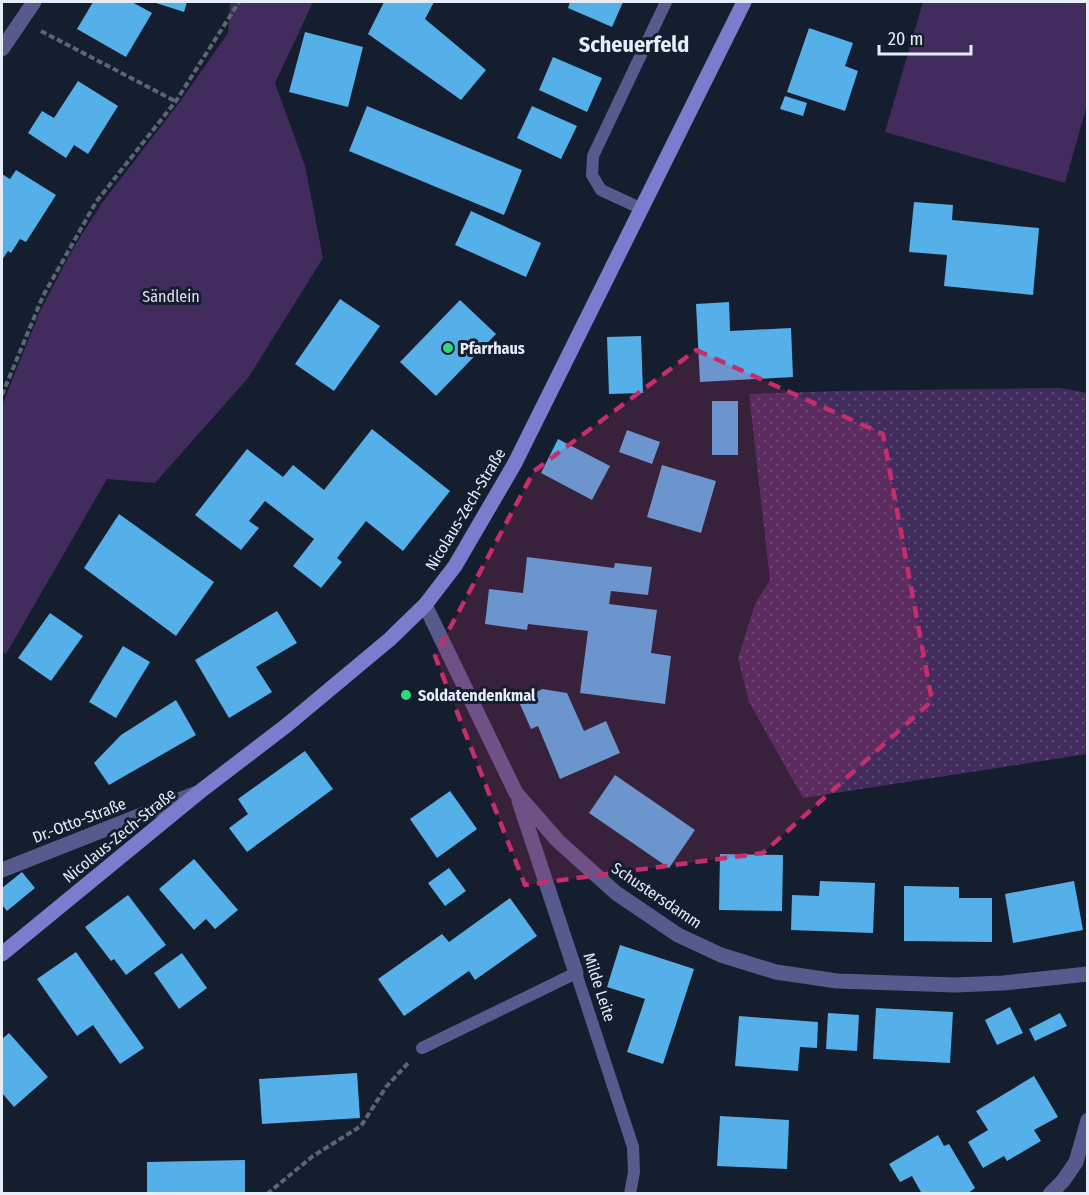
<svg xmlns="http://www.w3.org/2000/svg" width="1089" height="1195" font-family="'Fira Sans Condensed',sans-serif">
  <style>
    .grass { fill: url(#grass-dots) }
    .park { fill: #422c5e }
    .building { fill: #55afe8 }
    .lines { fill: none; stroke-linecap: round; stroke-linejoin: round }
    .path { stroke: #5c6574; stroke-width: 4; stroke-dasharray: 6 3; stroke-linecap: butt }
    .lane { stroke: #585a8d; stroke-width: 12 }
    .street { stroke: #585a8d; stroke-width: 15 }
    .secondary { stroke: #7a7ccd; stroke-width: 15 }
    .marked { fill: #c62d6b; fill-opacity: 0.2; stroke: #c62d6b; stroke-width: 4.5; stroke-dasharray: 12 8; stroke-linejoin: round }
    .poi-dot { fill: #2ed883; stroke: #141e2f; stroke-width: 2 }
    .labels { text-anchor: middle; stroke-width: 6; stroke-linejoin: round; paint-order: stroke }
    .park-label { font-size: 16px; fill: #e4dcf1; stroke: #141e2f }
    .poi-label { font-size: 16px; font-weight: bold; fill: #e6edf9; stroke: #141e2f; text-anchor: start }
    .street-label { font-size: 16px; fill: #e6edf9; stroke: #141e2f }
    .district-label { font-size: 22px; font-weight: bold; fill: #e6edf9; stroke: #141e2f }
  </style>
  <defs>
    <pattern id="grass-dots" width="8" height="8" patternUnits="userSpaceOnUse" patternTransform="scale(1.5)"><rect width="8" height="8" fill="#422c5e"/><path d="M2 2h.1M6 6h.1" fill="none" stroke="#5d4b76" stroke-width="1.8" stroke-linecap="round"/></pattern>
  </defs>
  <rect width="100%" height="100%" fill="#141e2f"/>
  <!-- grass -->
  <path class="grass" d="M1060,388L1087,393V754L803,798L749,702L738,658L755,604L770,580L749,394L838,391Z"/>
  <!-- park -->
  <g class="park">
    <path d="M230,2H313L275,83L305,166L323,258L248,378L155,483L107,479L6,654L2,652V405L41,309L74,247L102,203L182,99L228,33Z"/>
    <path d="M923,2H1087V105L1065,183L885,132Z"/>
  </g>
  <!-- building -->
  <g class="building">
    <path d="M93,2H132L152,13L126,57L77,29Z"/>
    <path d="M153,2H187L184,12Z"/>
    <path d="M384,2H434L425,19L486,70L461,100L368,34Z"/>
    <path d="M570,2H623L612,27L568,8Z"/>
    <path d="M809,28L853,43L845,66L858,71L845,111L787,92Z"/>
    <path d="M305,32L363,47L348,107L289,92Z"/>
    <path d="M553,57L602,78L587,112L539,90Z"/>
    <path d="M78,81L118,106L88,154L74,145L66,158L28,133L42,111L54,118Z"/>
    <path d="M785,96L807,103L803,116L780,109Z"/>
    <path d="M367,106L522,170L504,215L349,151Z"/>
    <path d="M532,106L577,126L561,159L517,138Z"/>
    <path d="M16,170L56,195L26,242L20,239L11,253L8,251L2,260V174L10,179Z"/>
    <path d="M914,202L953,205L952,220L1039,228L1033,295L944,286L947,255L909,252Z"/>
    <path d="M471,211L541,243L526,277L455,245Z"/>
    <path d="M340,299L380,326L334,391L295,364Z"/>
    <path d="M460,300L496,334L436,396L400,362Z"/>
    <path d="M729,302L730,331L791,328L793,377L700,382L696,304Z"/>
    <path d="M641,336L643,393L609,394L607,337Z"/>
    <rect x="712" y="401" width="26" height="54"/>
    <path d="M372,429L450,491L403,551L366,521L337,558L342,562L321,588L293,566L314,539L265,501L249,521L259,528L241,550L195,515L247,449L283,477L293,465L324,490Z"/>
    <path d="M627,430L660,442L652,464L619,452Z"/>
    <path d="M558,439L610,466L592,500L541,473Z"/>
    <path d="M662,465L716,481L701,533L647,517Z"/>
    <path d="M119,514L214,582L176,636L84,568Z"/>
    <path d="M527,557L614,568L615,563L652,567L648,595L611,591L609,604L657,610L651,653L671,656L665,704L580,693L588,631L528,624L527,630L485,624L489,589L523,593Z"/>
    <path d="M277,611L297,643L256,667L272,692L229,718L195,660Z"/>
    <path d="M50,613L83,636L51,681L18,658Z"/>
    <path d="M123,646L150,662L116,718L89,702Z"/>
    <path d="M542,689L567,693L584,731L606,721L620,753L560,779L538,726L531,729L519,702Z"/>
    <path d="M176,700L196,735L109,785L94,763L121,735Z"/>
    <path d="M305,751L333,789L247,852L229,828L248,814L238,799Z"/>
    <path d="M615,775L695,830L669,868L589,813Z"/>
    <path d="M450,791L477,829L437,858L410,819Z"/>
    <path d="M720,854L783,855L782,911L719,910Z"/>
    <path d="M194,859L238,910L215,929L206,919L194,930L159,889Z"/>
    <path d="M449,868L466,891L445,906L428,883Z"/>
    <path d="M22,872L35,888L7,911L2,905V888Z"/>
    <path d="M820,881L875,883L873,933L791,930L792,895L819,896Z"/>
    <path d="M1074,881L1083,930L1013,943L1005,894Z"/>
    <path d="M904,886L959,887V898H992V942L904,941Z"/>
    <path d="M128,895L166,945L126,975L114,959L111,961L85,927Z"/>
    <path d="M510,898L537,936L475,980L469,971L404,1016L378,979L442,934L449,942Z"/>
    <path d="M620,945L694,969L663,1064L627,1052L645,999L607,987Z"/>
    <path d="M76,952L144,1048L120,1064L93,1025L77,1036L37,979Z"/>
    <path d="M182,953L207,988L179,1009L154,973Z"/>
    <path d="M1010,1007L1023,1033L997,1045L985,1020Z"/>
    <path d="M876,1008L953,1012L950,1063L873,1059Z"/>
    <path d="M828,1013L859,1015L857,1051L826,1049Z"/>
    <path d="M1060,1013L1067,1026L1035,1041L1029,1029Z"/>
    <path d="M739,1016L818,1022L817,1048L800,1047L798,1071L735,1066Z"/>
    <path d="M9,1033L48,1077L14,1107L2,1093V1039Z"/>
    <path d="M357,1073L360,1118L262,1124L259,1079Z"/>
    <path d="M1034,1076L1058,1117L1034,1130L1041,1141L1007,1161L1004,1156L983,1168L968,1142L988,1130L976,1111Z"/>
    <path d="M720,1116L789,1120L787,1169L717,1166Z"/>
    <path d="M938,1135L944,1146L949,1144L975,1188L967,1194H922L912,1176L900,1182L889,1164Z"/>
    <path d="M245,1160V1194H147V1162Z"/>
  </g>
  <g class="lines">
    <!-- path -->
    <g class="path">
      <path d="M41,31L175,101"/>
      <path d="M2,395L43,296L96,202L176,101L239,2"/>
      <path d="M267,1194L313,1156L361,1126L386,1087L409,1062"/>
    </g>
    <!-- lane -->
    <g class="lane">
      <path d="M640,208L601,190L592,175L593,156L666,2"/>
      <path d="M422,1048L576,973L633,1147L634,1172L630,1194"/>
    </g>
    <!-- street -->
    <g class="street">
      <path d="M2,49L34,2"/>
      <path d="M425,605L516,793L558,841L616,893L678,935L721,955L776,972L837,981L955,985L1003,983L1088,974"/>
      <path d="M519,801L576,973"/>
      <path d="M2,870L197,793"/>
      <path d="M1050,1194L1063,1181L1076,1162L1088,1120"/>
    </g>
    <!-- secondary -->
    <path class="secondary" d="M2,954L202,790L287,725L390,639L425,605L455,566L515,463L744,2"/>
  </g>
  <!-- marked area -->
  <path class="marked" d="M696,350L883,434L932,701L763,853L525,885L435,656L534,471Z"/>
  <!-- markers -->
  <g class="poi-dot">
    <circle cx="448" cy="348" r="6"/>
    <circle cx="406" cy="695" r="6"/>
  </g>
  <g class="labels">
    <!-- park labels -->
    <g class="park-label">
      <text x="171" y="302">Sändlein</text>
    </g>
    <!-- poi labels -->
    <g class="poi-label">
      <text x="460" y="354">Pfarrhaus</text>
      <text x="418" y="701">Soldatendenkmal</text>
    </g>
    <!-- street labels -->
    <g class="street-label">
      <text transform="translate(465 509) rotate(-59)" y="6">Nicolaus-Zech-Straße</text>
      <text transform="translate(79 820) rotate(-21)" y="6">Dr.-Otto-Straße</text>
      <text transform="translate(119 835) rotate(-39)" y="6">Nicolaus-Zech-Straße</text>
      <text transform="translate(657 895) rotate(34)" y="6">Schustersdamm</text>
      <text transform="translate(600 987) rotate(72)" y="6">Milde Leite</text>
    </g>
    <!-- district labels -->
    <g class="district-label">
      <text x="634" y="52">Scheuerfeld</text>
    </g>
  </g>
  <!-- border -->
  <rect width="1089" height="1195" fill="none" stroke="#e6edf9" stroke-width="6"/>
  <!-- scale -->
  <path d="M879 45v9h92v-9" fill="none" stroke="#e6edf9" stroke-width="3"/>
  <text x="888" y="45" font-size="18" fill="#e6edf9" stroke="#141e2f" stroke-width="4.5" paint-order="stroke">20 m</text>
</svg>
